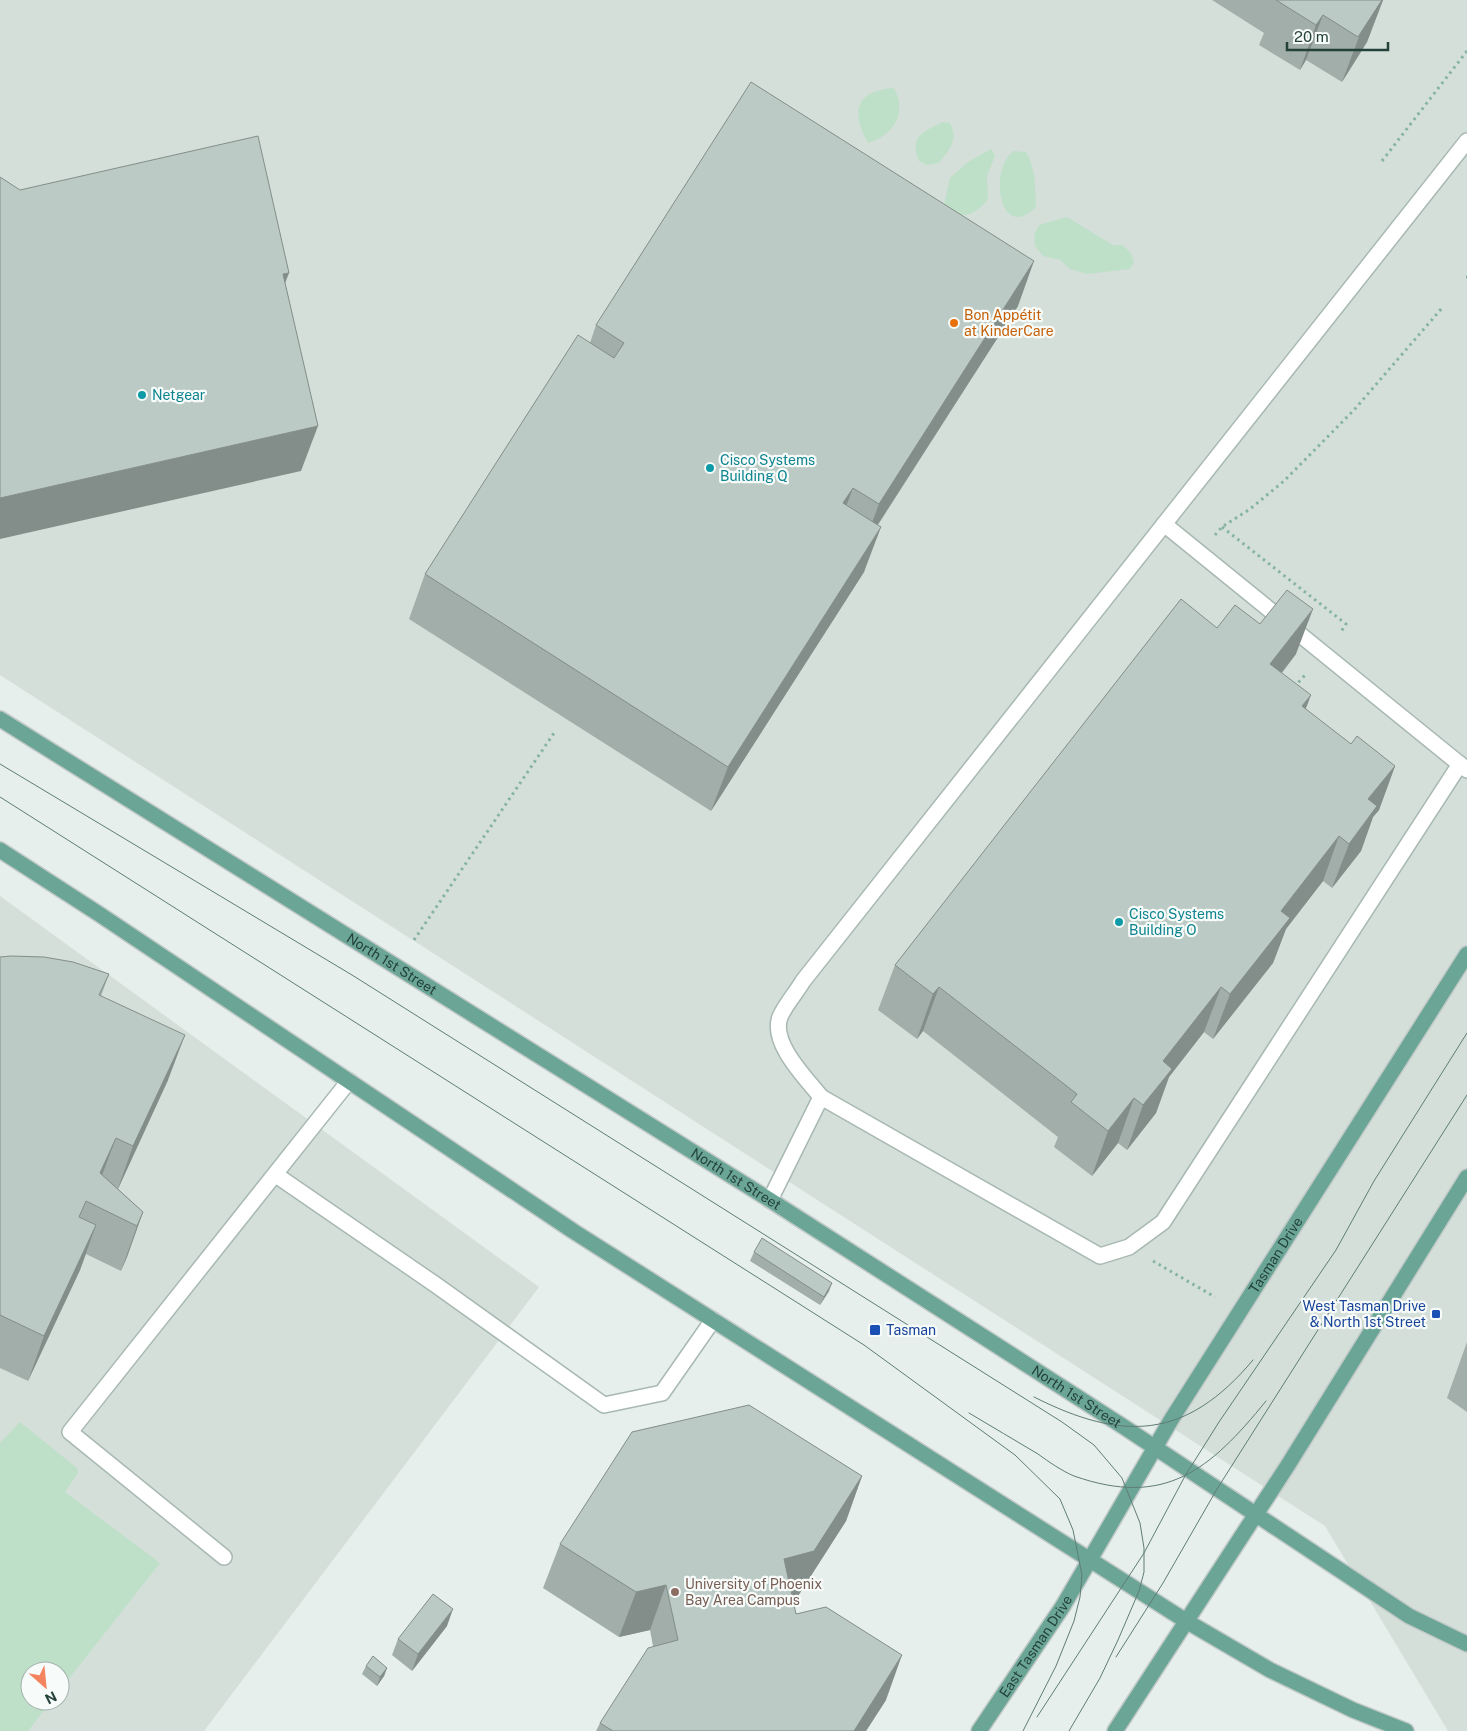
<svg xmlns="http://www.w3.org/2000/svg" width="1467" height="1731" font-family="'Public Sans',sans-serif">
  <style>
    .built { fill: #d4dfda; fill-rule: evenodd }
    .green { fill: #bfe0c8 }
    .lines { fill: none; stroke-linecap: round; stroke-linejoin: round }
    .minor-casing { stroke: #a8b8b2; stroke-width: 18 }
    .major-casing { stroke: #c2cac8; stroke-width: 18 }
    .path { stroke: #86b3a5; stroke-width: 3; stroke-dasharray: 2.5 4; stroke-linecap: butt }
    .minor { stroke: #fff; stroke-width: 15 }
    .major { stroke: #6aa596; stroke-width: 15 }
    .tram { stroke: #5f7d75; stroke-width: 1 }
    .wall { fill: #a1aea9 }
    .shaded-wall { fill: #838d89 }
    .building { fill: #bbcac4; stroke: #838d89 }
    .food-dot { fill: #e8710a; stroke: #f7fbf9; stroke-width: 2 }
    .culture-dot { fill: #0f9aa8; stroke: #f7fbf9; stroke-width: 2 }
    .transit-dot { fill: #1a4fb4; stroke: #f7fbf9; stroke-width: 2 }
    .education-dot { fill: #8d6e63; stroke: #f7fbf9; stroke-width: 2 }
    .labels { text-anchor: middle; stroke-width: 4.5; stroke-linejoin: round; paint-order: stroke }
    .food-label { font-size: 14px; fill: #c56008; stroke: #f7fbf9; text-anchor: start }
    .culture-label { font-size: 14px; fill: #0d838f; stroke: #f7fbf9; text-anchor: start }
    .street-label { font-size: 14px; fill: #24423a; stroke: #f7fbf9 }
    .transit-label { font-size: 14px; fill: #164399; stroke: #f7fbf9; text-anchor: end }
    .education-label { font-size: 14px; fill: #785e54; stroke: #f7fbf9; text-anchor: start }
  </style>
  <rect width="100%" height="100%" fill="#e6efeb"/>
  <!-- built -->
  <g class="built">
    <path d="M0,0H1467V1731H1448L1325,1526L0,675Z"/>
    <path d="M0,896L539,1287L204,1731H0ZM30,1671H60V1701H30Z"/>
  </g>
  <!-- green -->
  <g class="green">
    <path d="M894,88C908,114 893,135 868,143C850,112 856,90 894,88Z"/>
    <path d="M943,122L950,123C959,140 949,150 939,163L927,165L919,161C909,136 923,132 943,122Z"/>
    <path d="M991,149L995,156L987,176L988,199C974,217 964,217 942,214L950,178L968,162Z"/>
    <path d="M1014,151L1026,152C1036,168 1035,189 1036,207C999,244 988,167 1014,151Z"/>
    <path d="M1067,217L1113,245H1123L1131,253L1134,262L1130,269L1087,274L1070,269L1060,260L1043,256L1035,246L1034,235L1039,225Z"/>
    <path d="M20,1422L77,1468L78,1473L65,1492L160,1563L60,1690V1671H30V1701H51L28,1731H0V1443Z"/>
  </g>
  <g class="lines">
    <!-- minor casing -->
    <g class="minor-casing">
      <g id="minor">
        <path d="M1164,524L1467,770"/>
        <path d="M1460,764L1163,1222L1129,1247L1100,1256L821,1097C807,1079 770,1043 780,1017C785,1005 796,993 803,981L1467,141"/>
        <path d="M276,1175L436,1285L604,1405L662,1393L713,1320"/>
        <path d="M770,1200L821,1097"/>
        <path d="M224,1557L70,1432L349,1081"/>
      </g>
    </g>
    <!-- major casing -->
    <g class="major-casing">
      <g id="major">
        <path id="s1" d="M0,719L770,1200L1124,1427L1409,1616L1467,1644"/>
        <path d="M0,850L99,914L573,1231L1186,1621L1270,1670L1353,1710L1406,1731"/>
        <path id="s2" d="M979,1731L1063,1606L1171,1420L1467,954"/>
        <path d="M1115,1731L1288,1465L1467,1177"/>
      </g>
    </g>
    <!-- path -->
    <g class="path">
      <path d="M1382,161L1467,51"/>
      <path d="M1466,277H1467"/>
      <path d="M1222,527L1346,624L1340,633"/>
      <path d="M1215,535L1222,527L1250,509L1284,481L1354,410L1442,308"/>
      <path d="M1294,687L1307,673"/>
      <path d="M414,940L554,733"/>
      <path d="M1153,1261L1215,1297"/>
    </g>
    <!-- minor -->
    <use href="#minor" class="minor"/>
    <!-- major -->
    <use href="#major" class="major"/>
    <!-- tram -->
    <g class="tram">
      <path d="M0,764L352,975L1062,1422L1094,1445L1122,1478L1140,1523L1144,1548V1572L1139,1591L1118,1640L1100,1678L1069,1731"/>
      <path d="M0,797L864,1345L1015,1455L1060,1499L1073,1530L1082,1575L1080,1597L1074,1621L1056,1666L1023,1731"/>
      <path d="M1034,1397C1123,1442 1186,1440 1253,1360"/>
      <path d="M969,1413C992,1427 1015,1440 1038,1454C1049,1462 1062,1471 1074,1476C1165,1508 1210,1470 1266,1401"/>
      <path d="M1116,1657L1163,1583L1217,1489L1467,1095"/>
      <path d="M1037,1717L1144,1553L1185,1476L1219,1422L1336,1250L1374,1181L1467,1033"/>
    </g>
  </g>
  <!-- wall -->
  <g class="wall">
    <path d="M1212,0H1383L1367,42L1342,82L1306,60L1300,70L1259,45L1264,33Z"/>
    <path d="M1018,306L878,525L864,572L711,811L409,619L425,574L590,343L596,325Z"/>
    <path d="M1217,628L1296,654L1282,673L1305,709L1351,744L1395,766L1379,810L1373,817L1361,851L1332,888L1323,881L1286,929L1273,963L1213,1039L1204,1032L1169,1077L1156,1113L1127,1150L1118,1143L1092,1176L1054,1147L1058,1137L923,1031L917,1039L878,1010L895,965Z"/>
    <path d="M0,957L109,974L101,996L168,1080L118,1189L143,1212L127,1257L121,1271L86,1254L80,1270L28,1381L0,1368Z"/>
    <path d="M754,1252L829,1291L820,1305L750,1261Z"/>
    <path d="M1467,1342V1412L1447,1398Z"/>
    <path d="M862,1476L846,1521L798,1596L792,1598L796,1614L886,1700L866,1731H596L600,1723L653,1646L650,1630L619,1637L543,1588L560,1544Z"/>
    <path d="M447,1626L412,1671L392,1655L398,1639Z"/>
    <path d="M366,1666L387,1668L384,1676L377,1686L362,1674Z"/>
  </g>
  <!-- shaded-wall -->
  <g class="shaded-wall">
    <path d="M1373,0H1383L1367,42L1342,82Z"/>
    <path d="M1323,15L1306,60L1300,70L1316,25Z"/>
    <path d="M1034,261L1018,306L862,549L879,504Z"/>
    <path d="M289,273L272,317L283,274Z"/>
    <path d="M318,426L301,471L0,539V498Z"/>
    <path d="M853,488L836,533L843,503Z"/>
    <path d="M881,527L864,572L711,811L728,767Z"/>
    <path d="M1313,609L1296,654L1254,708L1270,664Z"/>
    <path d="M1311,695L1294,740L1302,706Z"/>
    <path d="M1395,766L1379,810L1373,817L1361,851L1332,888L1349,844L1368,799Z"/>
    <path d="M1339,836L1323,881L1286,929L1273,963L1213,1039L1230,994L1281,911Z"/>
    <path d="M939,987L923,1031L917,1039L933,994Z"/>
    <path d="M1221,987L1204,1032L1169,1077L1156,1113L1127,1150L1143,1105L1163,1061Z"/>
    <path d="M185,1035L168,1080L117,1191L133,1146Z"/>
    <path d="M1134,1098L1118,1143L1092,1176L1108,1131Z"/>
    <path d="M116,1138L99,1183L100,1173Z"/>
    <path d="M143,1212L127,1257L121,1271L137,1226Z"/>
    <path d="M96,1225L80,1270L28,1381L44,1336Z"/>
    <path d="M832,1283L829,1291L820,1305L824,1297Z"/>
    <path d="M862,1476L846,1521L798,1596L768,1603L784,1559Z"/>
    <path d="M666,1585L650,1630L619,1637L636,1592Z"/>
    <path d="M453,1609L447,1626L412,1671L418,1654Z"/>
    <path d="M902,1655L886,1700L866,1731H854Z"/>
    <path d="M387,1668L384,1676L377,1686L380,1677Z"/>
  </g>
  <!-- building -->
  <g class="building">
    <path d="M1276,0H1382L1358,37L1323,15L1316,25Z"/>
    <path d="M751,82L1034,261L879,504L853,488L843,503L881,527L728,767L425,574L578,335L614,358L624,343L596,325Z"/>
    <path d="M258,136L289,273L283,274L318,426L0,498V177L20,190Z"/>
    <path d="M1287,590L1313,609L1270,664L1311,695L1302,706L1351,744L1357,736L1395,766L1368,799L1377,806L1349,844L1339,836L1281,911L1290,918L1230,994L1221,987L1163,1061L1172,1069L1143,1105L1134,1098L1108,1131L1071,1102L1077,1094L939,987L933,994L895,965L1181,599L1217,628L1235,605L1260,624Z"/>
    <path d="M11,956L44,957L73,962L109,974L99,995L185,1035L133,1146L116,1138L100,1173L143,1212L137,1226L86,1201L79,1217L96,1225L44,1336L0,1315V957Z"/>
    <path d="M762,1238L832,1283L824,1297L754,1252Z"/>
    <path d="M749,1405L862,1476L814,1551L784,1559L796,1614L826,1607L902,1655L854,1731H613L600,1723L648,1648L678,1640L666,1585L636,1592L560,1544L632,1432Z"/>
    <path d="M433,1594L453,1609L418,1654L398,1639Z"/>
    <path d="M373,1656L387,1668L380,1677L366,1666Z"/>
  </g>
  <!-- markers -->
  <circle class="food-dot" cx="954" cy="323" r="5"/>
  <g class="culture-dot">
    <circle cx="142" cy="395" r="5"/>
    <circle cx="710" cy="468" r="5"/>
    <circle cx="1119" cy="922" r="5"/>
  </g>
  <g class="transit-dot">
    <rect x="1431" y="1309" width="10" height="10" rx="2.5"/>
    <rect x="869" y="1324" width="12" height="12" rx="2.5"/>
  </g>
  <circle class="education-dot" cx="675" cy="1592" r="5"/>
  <g class="labels">
    <!-- food labels -->
    <g class="food-label">
      <text x="964" y="320">Bon Appétit<tspan x="964" dy="16">at KinderCare</tspan></text>
    </g>
    <!-- culture labels -->
    <g class="culture-label">
      <text x="152" y="400">Netgear</text>
      <text x="720" y="465">Cisco Systems<tspan x="720" dy="16">Building Q</tspan></text>
      <text x="1129" y="919">Cisco Systems<tspan x="1129" dy="16">Building O</tspan></text>
    </g>
    <!-- street labels -->
    <g class="street-label">
      <text dy="5" stroke="none"><textPath href="#s1" startOffset="462">North 1st Street</textPath></text>
      <text dy="5" stroke="none"><textPath href="#s1" startOffset="868">North 1st Street</textPath></text>
      <text dy="5" stroke="none"><textPath href="#s2" startOffset="561">Tasman Drive</textPath></text>
      <text dy="5" stroke="none"><textPath href="#s1" startOffset="1272">North 1st Street</textPath></text>
      <text dy="5" stroke="none"><textPath href="#s2" startOffset="102">East Tasman Drive</textPath></text>
    </g>
    <!-- transit labels -->
    <g class="transit-label">
      <text x="1426" y="1311">West Tasman Drive<tspan x="1426" dy="16">&amp; North 1st Street</tspan></text>
      <text x="886" y="1335" text-anchor="start">Tasman</text>
    </g>
    <!-- education labels -->
    <g class="education-label">
      <text x="685" y="1589">University of Phoenix<tspan x="685" dy="16">Bay Area Campus</tspan></text>
    </g>
  </g>
  <!-- north arrow -->
  <g transform="translate(45 1686) rotate(153)"><circle r="24" fill="#f7fbf9" stroke="#a3b1ad"/>
  <path d="M0-4L9 19L0 12L-9 19Z" fill="#f4845f"/>
  <text y="-8" font-size="14" font-weight="bold" text-anchor="middle" fill="#24423a">N</text>
  </g>
  <!-- scale -->
  <path d="M1287 42v8h101v-8" fill="none" stroke="#24423a" stroke-width="2.5"/>
  <text x="1294" y="42" font-size="15" fill="#24423a" stroke="#f7fbf9" stroke-width="4" paint-order="stroke">20 m</text>
</svg>
